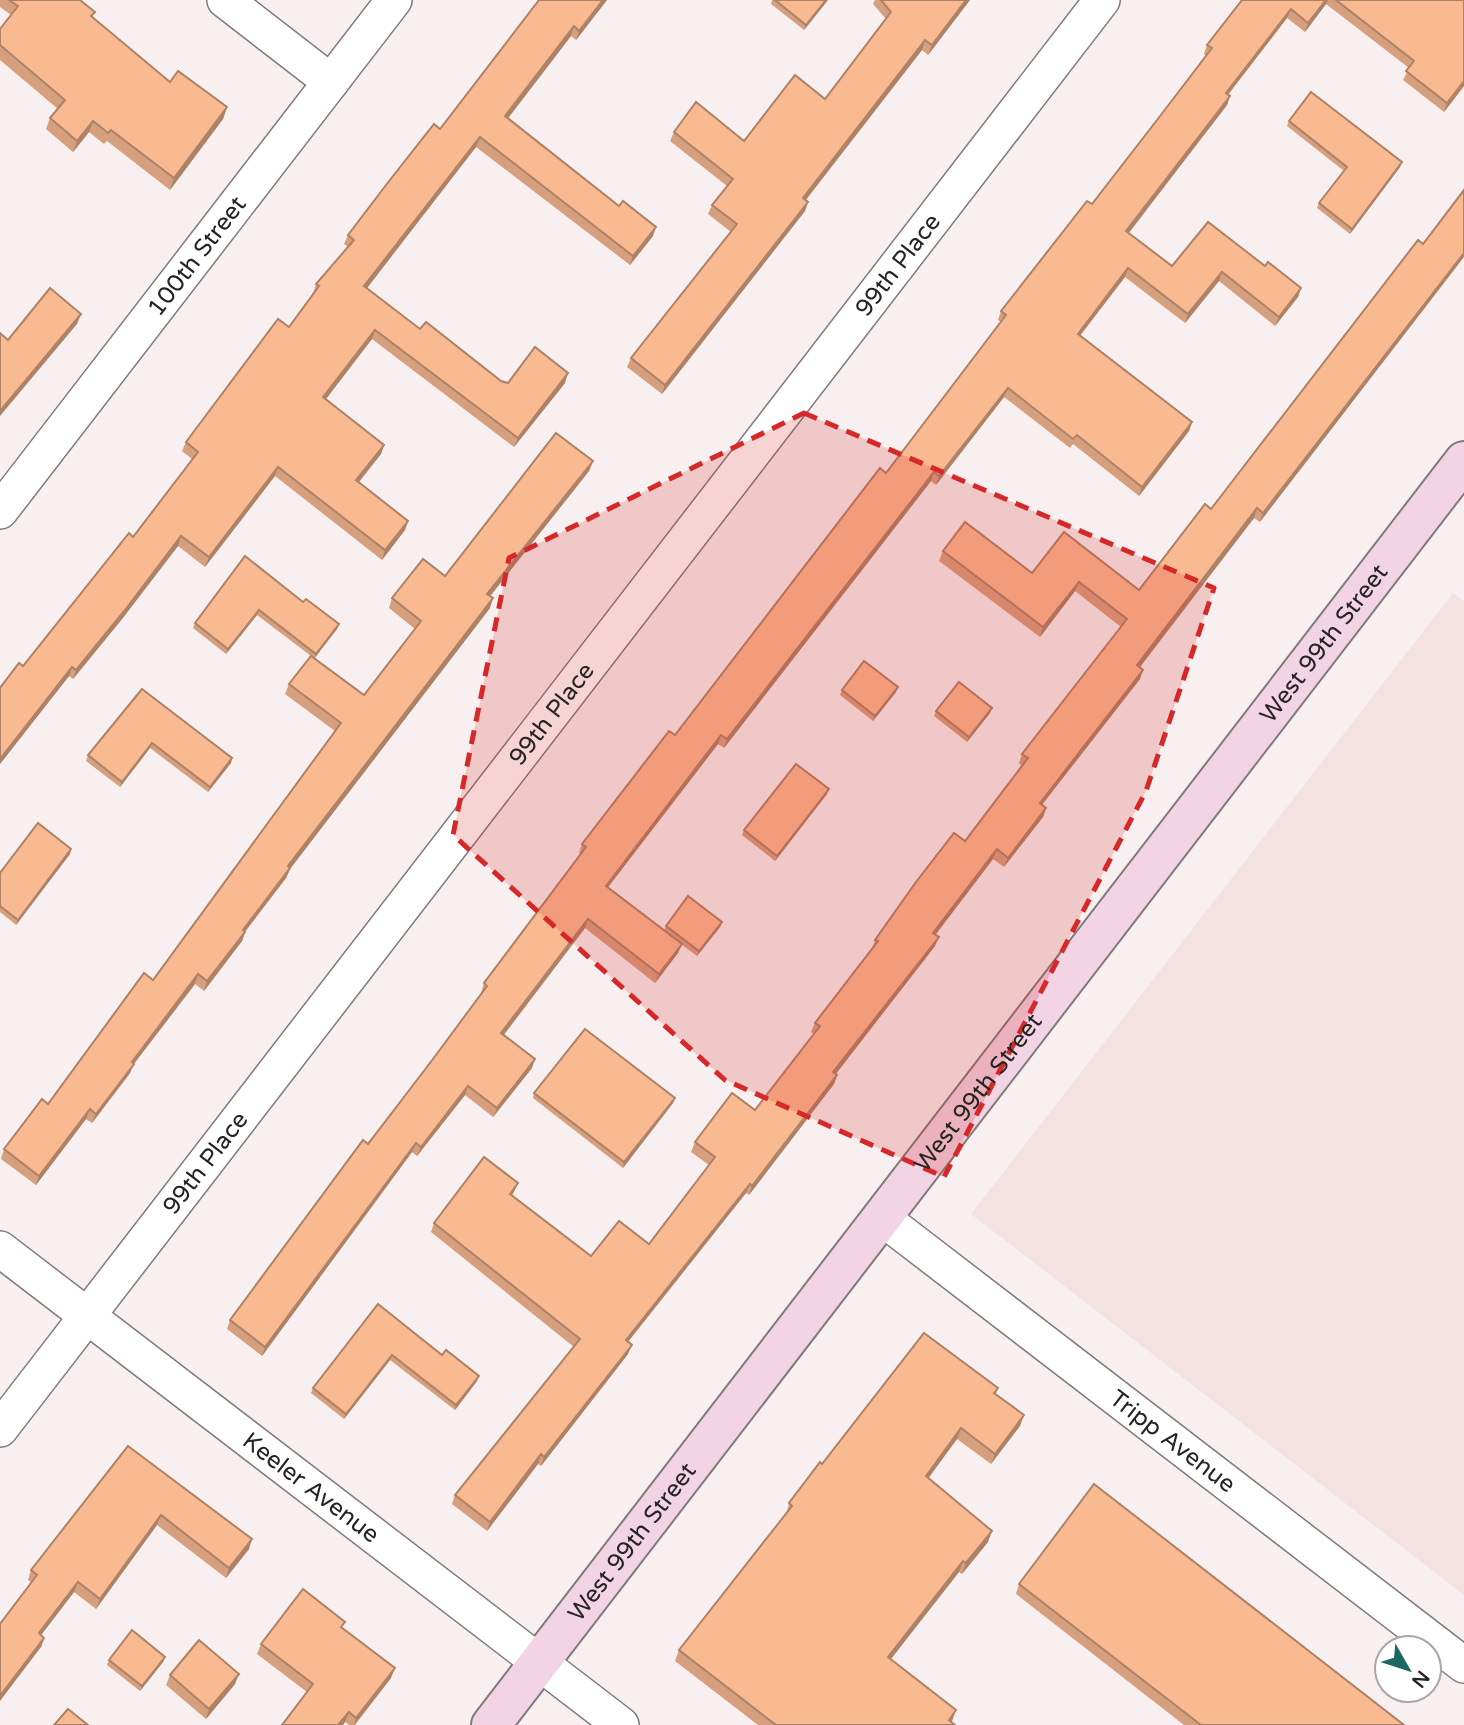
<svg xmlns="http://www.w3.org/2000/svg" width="1464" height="1725" font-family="'Varela Round',sans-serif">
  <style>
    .built { fill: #f3e2e1 }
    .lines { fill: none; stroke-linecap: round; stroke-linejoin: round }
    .street-casing { stroke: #817a7a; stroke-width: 38 }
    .secondary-casing { stroke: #817a7a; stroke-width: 42 }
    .street { stroke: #fff; stroke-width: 35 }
    .secondary { stroke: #f2d4e5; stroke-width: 38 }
    .wall { fill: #d69f7d }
    .shaded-wall { fill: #ae8266 }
    .building { fill: #f9b991; stroke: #ae8266; stroke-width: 2 }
    .marked { fill: #d62828; fill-opacity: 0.2; stroke: #d62828; stroke-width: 5; stroke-dasharray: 14 9; stroke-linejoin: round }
    .labels { text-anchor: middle; stroke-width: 5; stroke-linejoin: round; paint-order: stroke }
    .street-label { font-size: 24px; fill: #262323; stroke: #fff }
  </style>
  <rect width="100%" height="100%" fill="#f8f0f0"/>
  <!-- built -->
  <path class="built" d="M1453,593L1464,601V1595L971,1214Z"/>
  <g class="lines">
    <!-- street casing -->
    <g class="street-casing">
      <g id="street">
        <path d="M225,0L331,82"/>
        <path id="s1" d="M0,511L394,0"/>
        <path id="s2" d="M881,1217L1464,1665"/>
        <path id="s3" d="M0,1249L621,1725"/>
        <path id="s4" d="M0,1429L1102,0"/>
      </g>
    </g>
    <!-- secondary casing -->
    <g class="secondary-casing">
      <g id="secondary">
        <path id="s5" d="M491,1725L1464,461"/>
      </g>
    </g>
    <!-- street -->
    <use href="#street" class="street"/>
    <!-- secondary -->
    <use href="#secondary" class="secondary"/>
  </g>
  <!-- wall -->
  <g class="wall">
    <path d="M0,0H80L92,17L170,82L227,107L223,119L170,190L107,141L104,144L89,132L73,152L46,129L50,118L58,109L0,60V29L11,15L0,7Z"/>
    <path d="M607,0L576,40L571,36L508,118L653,236L630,265L476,147L366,288L420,329L501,381L508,383H565L514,447L372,339L325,399L384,445L381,454L359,482L408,521L405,530L382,560L275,476L205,567L178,546L122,619L73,679L69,676L0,764V688L23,666L133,537L192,459L182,451L186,442L289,327L313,294L316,284L348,247L344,244L348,235L440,129Z"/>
    <path d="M772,0H828L804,30L771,4Z"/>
    <path d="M875,0H970L928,55L922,50L806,200L808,202L805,211L662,394L627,367L631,358L731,232L708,214L712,205L727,186L670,141L674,132L744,141L825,99L886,19L873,4Z"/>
    <path d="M1242,0H1464V86L1444,112L1403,80L1409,68L1326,4L1305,32L1287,18L1228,95L1230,96L1227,105L1129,233L1172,266H1265L1301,288L1298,297L1275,326L1219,281L1185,323L1125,277L1080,336L1192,422L1189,431L1139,496L1073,444L1070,448L1004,397L936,485L931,481L724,748L718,744L608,887L678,953L655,983L585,928L504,1035L532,1068L493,1117L465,1095L417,1156L412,1152L262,1356L227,1329L230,1320L433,1059L481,993L484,983L580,854L579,853L582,844L675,735L886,473L1001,322L998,320L1001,311L1092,204L1157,120L1206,56L1204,54L1207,45Z"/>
    <path d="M1289,121L1402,162L1400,167L1350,234L1317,208L1319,203L1344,171L1287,126Z"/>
    <path d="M1418,240L1260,522L1254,518L1139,667L1140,679L1042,805L1046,808L1043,817L1004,867L993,859L935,935V946L836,1074L837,1075L834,1084L749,1195L746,1193L628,1342V1354L541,1466L538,1464L487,1531L452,1504L455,1495L574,1347L431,1232L434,1223L518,1183L512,1195L591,1256L649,1244L709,1165L691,1152L695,1142L755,1110L814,1034L811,1032L815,1023L872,949L875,940L965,841L1022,766L1019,763L1022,754L1121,627L1075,591L1040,637L939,561L943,551L1032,573L1139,590L1211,509Z"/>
    <path d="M593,461L589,471L490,596V608L290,869L286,878L245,932L242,941L204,991L195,984L133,1065L130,1073L92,1123L86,1119L36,1185L1,1159L4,1149L48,1104L153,980L335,731L285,694L289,684L311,656L257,615L226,654L193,628L195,623L245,556L303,602L339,624L337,629L314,658L364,695L415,629L389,608L392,598L445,576Z"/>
    <path d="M898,687L896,692L873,721L840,695L842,690Z"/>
    <path d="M142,689L232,758L231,763L208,792L150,748L120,787L86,761L88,755Z"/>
    <path d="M936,711L990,713L967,742L934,716Z"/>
    <path d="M827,794L775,861L742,835L744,830Z"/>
    <path d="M71,849L70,854L16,925L0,912V873Z"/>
    <path d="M722,922L720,927L697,956L664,931L666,926Z"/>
    <path d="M534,1093L673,1103L623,1168L533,1098Z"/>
    <path d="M378,1304L442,1355L479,1376L477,1381L455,1410L390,1360L344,1419L311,1393L313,1388Z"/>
    <path d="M998,1388L996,1394L1020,1426L991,1464L957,1439L928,1478L988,1542L962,1574L959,1572L890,1659L956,1710L951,1722L955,1725H758L675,1661L679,1650L786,1515L789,1503L822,1464Z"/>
    <path d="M128,1446L249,1549L226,1578L157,1525L96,1609L74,1592L41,1635L44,1638L41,1647L31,1582L28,1580L31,1570Z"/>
    <path d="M1019,1584L1404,1725H1184L1016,1594Z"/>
    <path d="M343,1628L391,1678L355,1725H349L345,1722L343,1725H282L307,1692L257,1654L261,1644Z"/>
    <path d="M165,1657L163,1662L140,1691L107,1665L109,1660Z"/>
    <path d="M170,1675L235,1684L206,1719L166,1685Z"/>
  </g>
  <!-- shaded-wall -->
  <g class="shaded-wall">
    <path d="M603,0H607L576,40L579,31Z"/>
    <path d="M826,0H828L804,30L806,25Z"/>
    <path d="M966,0H970L928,55L932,45Z"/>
    <path d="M1326,0H1328L1326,4L1305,32L1308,23Z"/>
    <path d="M1291,9L1287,18L1222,102L1226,93Z"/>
    <path d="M574,26L571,36L502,126L505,116Z"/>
    <path d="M925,40L922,50L800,207L803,198Z"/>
    <path d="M1464,81V86L1444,112L1447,103Z"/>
    <path d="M1230,96L1227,105L1123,240L1126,231Z"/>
    <path d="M227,107L223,119L170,190L174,178Z"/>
    <path d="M93,121L89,132L73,152L77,141Z"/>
    <path d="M480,137L476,147L361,296L364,286Z"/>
    <path d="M1402,162L1400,167L1350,234L1352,229Z"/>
    <path d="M808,202L805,211L662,394L665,385Z"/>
    <path d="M656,227L653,236L630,265L633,256Z"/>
    <path d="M1464,253V257L1260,522L1263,513Z"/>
    <path d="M1128,268L1125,277L1074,343L1078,334Z"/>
    <path d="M1222,272L1219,281L1185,323L1188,314Z"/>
    <path d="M1301,288L1298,297L1275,326L1279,317Z"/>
    <path d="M81,314L77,324L0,416V411Z"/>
    <path d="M375,330L372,339L320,407L323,397Z"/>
    <path d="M568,373L565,383L514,447L518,438Z"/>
    <path d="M1008,388L1004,397L936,485L939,476Z"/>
    <path d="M1192,422L1189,431L1139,496L1142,487Z"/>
    <path d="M384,445L381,454L353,489L356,480Z"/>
    <path d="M593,461L589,471L484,604L487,594Z"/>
    <path d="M278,467L275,476L205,567L209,557Z"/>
    <path d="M934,472L931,481L724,748L727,739Z"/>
    <path d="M1257,508L1254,518L1134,675L1137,665Z"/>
    <path d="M408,521L405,530L382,560L385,550Z"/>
    <path d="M181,536L178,546L122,619L73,679L76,670Z"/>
    <path d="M1079,582L1075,591L1040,637L1043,627Z"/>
    <path d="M493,598L490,608L290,869L286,878L239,939L243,930L288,866Z"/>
    <path d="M259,610L257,615L226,654L228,649Z"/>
    <path d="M339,624L337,629L314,659L316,654Z"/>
    <path d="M72,667L69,676L0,764V759Z"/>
    <path d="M1143,670L1140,679L1036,812L1040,803Z"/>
    <path d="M898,687L896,692L873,721L875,716Z"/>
    <path d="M992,708L990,713L967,742L969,737Z"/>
    <path d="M721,735L718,744L602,895L606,886Z"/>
    <path d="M152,743L150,748L120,787L122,782Z"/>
    <path d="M232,758L231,763L208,792L210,787Z"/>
    <path d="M829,789L827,794L775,861L777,856Z"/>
    <path d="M1046,808L1043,817L1004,867L1008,858Z"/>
    <path d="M71,849L70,854L16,925L18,920Z"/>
    <path d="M997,849L993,859L930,942L933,933Z"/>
    <path d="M588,919L585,928L498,1042L501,1033Z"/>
    <path d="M722,922L720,927L697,956L699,951Z"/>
    <path d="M245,932L242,941L204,991L207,981Z"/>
    <path d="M939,937L935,946L830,1081L833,1072Z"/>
    <path d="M682,944L678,953L655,983L659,974Z"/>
    <path d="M198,974L195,984L133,1065L130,1073L92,1123L96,1114L132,1062Z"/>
    <path d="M535,1059L532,1068L493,1117L497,1108Z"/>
    <path d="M837,1075L834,1084L749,1195L752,1186Z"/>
    <path d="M468,1086L465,1095L417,1156L421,1147Z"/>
    <path d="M675,1098L673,1103L623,1168L624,1162Z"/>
    <path d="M90,1109L86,1119L36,1185L39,1176Z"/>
    <path d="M416,1143L412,1152L262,1356L265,1347Z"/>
    <path d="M518,1183L514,1192L506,1203L510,1194Z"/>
    <path d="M750,1184L746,1193L622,1349L626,1340Z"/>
    <path d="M632,1345L628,1354L541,1466L544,1457Z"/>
    <path d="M392,1355L390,1360L344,1419L346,1414Z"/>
    <path d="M479,1376L477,1381L455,1410L456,1405Z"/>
    <path d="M1024,1415L1020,1426L991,1464L995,1454Z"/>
    <path d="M961,1428L957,1439L922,1487L926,1476Z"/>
    <path d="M541,1454L538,1464L487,1531L490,1522Z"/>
    <path d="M161,1515L157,1525L96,1609L100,1599Z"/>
    <path d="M992,1531L988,1542L962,1574L966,1563Z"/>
    <path d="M252,1539L249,1549L226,1578L229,1568Z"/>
    <path d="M963,1561L959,1572L884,1668L888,1657Z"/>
    <path d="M78,1582L74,1592L35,1643L39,1633Z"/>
    <path d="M44,1638L41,1647L0,1701V1696Z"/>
    <path d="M165,1657L163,1662L140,1691L142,1686Z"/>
    <path d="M395,1668L391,1678L354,1725L356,1718Z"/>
    <path d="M239,1674L235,1684L206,1719L209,1709Z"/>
    <path d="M956,1710L952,1721L949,1725V1720Z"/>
    <path d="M349,1712L345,1722L343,1725H338Z"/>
  </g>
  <!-- building -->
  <g class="building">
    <path d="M9,0H80L95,12L91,16L170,82L178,71L227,107L174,178L111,130L108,133L93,121L77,141L50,118L65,100L0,45V29L18,6Z"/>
    <path d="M539,0H603L579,31L574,26L505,116L619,206L623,201L656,227L633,256L480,137L364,286L420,329L426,322L501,381L508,383L535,347L568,373L518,438L375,330L323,397L384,445L356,480L408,521L385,550L278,467L209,557L181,536L125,610L76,670L72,667L0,759V688L19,663L23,666L129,533L133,537L198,452L186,442L278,319L289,327L319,286L316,284L354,240L348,235L386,185L434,124L440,129Z"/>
    <path d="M775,0H826L806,25Z"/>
    <path d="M881,0H966L932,45L925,40L803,198L808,202L665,385L631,358L737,224L712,205L733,179L674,132L696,102L744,141L795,75L825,99L891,12Z"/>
    <path d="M1242,0H1326L1308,23L1291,9L1226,93L1230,96L1126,231L1172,266L1208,222L1265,266L1268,262L1301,288L1279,317L1222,272L1188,314L1128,268L1078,334L1192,422L1142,487L1077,435L1073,439L1008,388L939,476L934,472L727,739L721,735L606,886L682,944L659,974L588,919L501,1033L535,1059L497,1108L468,1086L421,1147L416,1143L265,1347L230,1320L363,1140L368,1144L433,1059L487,986L484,983L586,847L582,844L669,731L675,735L880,468L886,473L1006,315L1001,311L1087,201L1092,204L1157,120L1212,48L1207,45Z"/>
    <path d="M1336,0H1464V81L1447,103L1406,71L1414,61Z"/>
    <path d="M1311,92L1402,162L1352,229L1319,203L1347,167L1289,121Z"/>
    <path d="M1464,190V253L1263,513L1257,508L1137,665L1143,670L1040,803L1046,808L1008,858L997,849L933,933L939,937L833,1072L837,1075L752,1186L750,1184L626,1340L632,1345L544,1457L541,1454L490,1522L455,1495L580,1339L434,1223L484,1157L518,1183L510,1194L591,1256L619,1221L649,1244L715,1157L695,1142L732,1093L755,1110L820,1026L815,1023L878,941L875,940L916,882L954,833L965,841L1028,758L1022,754L1127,619L1079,582L1043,627L943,551L965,522L1032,573L1064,532L1139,590L1205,504L1211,509L1418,240L1423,244Z"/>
    <path d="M50,288L81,314L0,411V333L8,340Z"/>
    <path d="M556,433L593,461L487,594L493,598L288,866L290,868L243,930L245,932L207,981L198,974L132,1062L134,1064L96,1114L90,1109L39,1176L4,1149L42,1099L48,1104L144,973L153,980L341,723L289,684L311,656L364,695L421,621L392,598L423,559L445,576Z"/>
    <path d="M245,556L303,602L306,599L339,624L316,654L259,610L228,649L195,623Z"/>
    <path d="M864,661L898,687L875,716L842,690Z"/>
    <path d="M959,682L992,708L969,737L936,711Z"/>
    <path d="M142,689L232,758L210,787L152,743L122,782L88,755Z"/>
    <path d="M796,764L829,789L777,856L744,830Z"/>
    <path d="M38,823L71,849L18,920L0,906V873Z"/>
    <path d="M688,896L722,922L699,951L666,926Z"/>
    <path d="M585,1029L675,1098L624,1162L534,1093Z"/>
    <path d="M378,1304L442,1355L446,1350L479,1376L456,1405L392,1355L346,1414L313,1388Z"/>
    <path d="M924,1333L998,1388L994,1393L1024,1415L995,1454L961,1428L926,1476L992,1531L966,1563L963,1561L888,1657L956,1710L949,1720L955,1725H776L679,1650L792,1506L789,1503L820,1462L822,1464Z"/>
    <path d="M128,1446L252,1539L229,1568L161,1515L100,1599L78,1582L39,1633L44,1638L0,1696V1624L37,1575L31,1570Z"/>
    <path d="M1094,1484L1404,1725H1201L1019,1584Z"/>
    <path d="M303,1589L345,1622L341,1627L395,1668L356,1718L349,1712L338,1725H282L313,1684L261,1644Z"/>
    <path d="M132,1630L165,1657L142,1686L109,1660Z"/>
    <path d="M199,1640L239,1674L209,1709L170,1675Z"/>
    <path d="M68,1709L88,1725H54Z"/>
  </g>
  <!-- marked area -->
  <path class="marked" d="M804,413L1214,588L1146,791L944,1177L725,1080L453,835L509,558Z"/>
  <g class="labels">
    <!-- street labels -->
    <g class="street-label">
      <text dy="8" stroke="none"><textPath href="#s1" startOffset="322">100th Street</textPath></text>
      <text dy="8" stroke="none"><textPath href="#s4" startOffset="1470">99th Place</textPath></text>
      <text dy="8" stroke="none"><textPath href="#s5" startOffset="1365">West 99th Street</textPath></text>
      <text dy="8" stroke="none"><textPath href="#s4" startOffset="903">99th Place</textPath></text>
      <text dy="8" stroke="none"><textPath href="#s5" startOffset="798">West 99th Street</textPath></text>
      <text dy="8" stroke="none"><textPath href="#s4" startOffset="336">99th Place</textPath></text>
      <text dy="8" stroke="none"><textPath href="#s2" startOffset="368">Tripp Avenue</textPath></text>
      <text dy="8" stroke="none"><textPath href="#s3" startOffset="392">Keeler Avenue</textPath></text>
      <text dy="8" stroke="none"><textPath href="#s5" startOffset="231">West 99th Street</textPath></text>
    </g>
  </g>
  <!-- north arrow -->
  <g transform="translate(1408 1669) rotate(129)"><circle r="33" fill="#ffffff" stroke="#a8a7a7" stroke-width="2"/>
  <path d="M0-5L12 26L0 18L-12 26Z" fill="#1d6860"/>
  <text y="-10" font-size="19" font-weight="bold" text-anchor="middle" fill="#262323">N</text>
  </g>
</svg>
